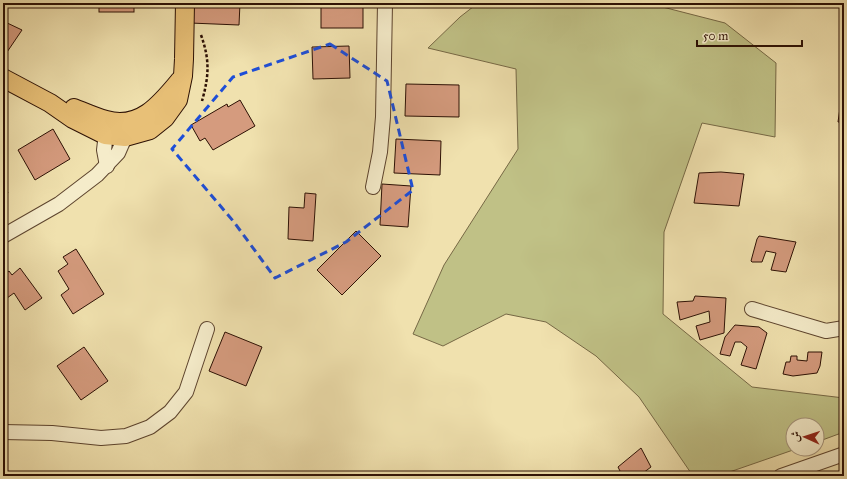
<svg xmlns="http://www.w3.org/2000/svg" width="847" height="479" font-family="'IM FELL Great Primer',Amiri,serif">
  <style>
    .green { fill: #c0c186; stroke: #766845 }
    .building { fill: #d59b7e; stroke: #2c1004 }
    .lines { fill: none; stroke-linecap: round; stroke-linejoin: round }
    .minor-casing { stroke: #5d442e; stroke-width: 16 }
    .major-casing { stroke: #2c1004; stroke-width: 20 }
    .path { stroke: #2c1004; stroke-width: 2.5; stroke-dasharray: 3 2; stroke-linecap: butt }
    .minor { stroke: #f5ecca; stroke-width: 14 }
    .major { stroke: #e8c077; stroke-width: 18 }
    .marked { fill: none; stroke: #1d4ed8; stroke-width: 3; stroke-dasharray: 8 5; stroke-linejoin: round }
  </style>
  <rect width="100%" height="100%" fill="#f0e1ae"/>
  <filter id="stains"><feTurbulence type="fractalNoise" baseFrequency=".005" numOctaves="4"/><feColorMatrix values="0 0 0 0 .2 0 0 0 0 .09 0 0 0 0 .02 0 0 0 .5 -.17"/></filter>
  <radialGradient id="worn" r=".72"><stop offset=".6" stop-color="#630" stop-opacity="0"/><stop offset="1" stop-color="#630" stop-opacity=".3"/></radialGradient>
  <!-- green -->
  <path class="green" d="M478,3H647L725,23L776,63L775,137L702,123L664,232L663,314L752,387L844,398V432L817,442V425H793V449H796L718,476H693L639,397L596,356L546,322L506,314L443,346L413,334L444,265L518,149L516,69L428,48L460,17Z"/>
  <!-- building -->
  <g class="building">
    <rect x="99" y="3" width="35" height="9"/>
    <path d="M191,3H240L239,25L190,23Z"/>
    <rect x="321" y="3" width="42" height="25"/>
    <path d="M3,21L22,30L3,58Z"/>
    <path d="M349,46L350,78L313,79L312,47Z"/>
    <path d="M406,84L459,85V117L405,116Z"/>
    <path d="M240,100L255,126L213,150L205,138L200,141L191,125L227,104L228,107Z"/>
    <path d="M841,101H844V122H838Z"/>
    <path d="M53,129L70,159L35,180L18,150Z"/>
    <path d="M396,139L441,141L440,175L394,173Z"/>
    <path d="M721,172L744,174L739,206L694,203L699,173Z"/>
    <path d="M3,184L8,193L3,196Z"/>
    <path d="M382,184L411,186L408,227L380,225Z"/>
    <path d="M305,193L316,194L313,241L288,239L289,207L304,208Z"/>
    <path d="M356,231L381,256L342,295L317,270Z"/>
    <path d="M759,236L796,242L786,272L771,270L776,253L766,251L762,262H752L751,261L757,239Z"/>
    <path d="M76,249L104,294L73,314L61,295L69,289L58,271L68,264L63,257Z"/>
    <path d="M20,268L42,298L25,310L14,293L3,301V276L9,271L12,275Z"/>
    <path d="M695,296L726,298L724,333L700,340L696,326L710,322L709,311L680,320L677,302L693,301Z"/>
    <path d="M735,325L759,327L767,333L756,369L741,365L747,347L741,342H735L730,356L720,354L725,337Z"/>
    <path d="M225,332L262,347L246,386L209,371Z"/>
    <path d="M84,347L108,381L81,400L57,366Z"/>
    <path d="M808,352H822L820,366L817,373L793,376L783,374L786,362H790L791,356H797V360L807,361Z"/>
    <path d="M641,448L651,467L639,476H621L622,475L618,467Z"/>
  </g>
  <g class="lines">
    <!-- minor casing -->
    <g class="minor-casing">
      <g id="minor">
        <path d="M107,125L104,150L107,166"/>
        <path d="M373,187L380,152L383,117L385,3"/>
        <path d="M3,236L59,204L97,175L118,153L125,137V127"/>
        <path d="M752,309L826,331L844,328"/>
        <path d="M3,432L52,433L101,438L126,436L150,427L170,412L186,392L207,329"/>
        <path d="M781,476L844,454"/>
      </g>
    </g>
    <!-- major casing -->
    <g class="major-casing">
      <g id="major">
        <path d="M3,78L50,103L73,119L105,135L125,137L150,130L165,118L178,100L183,76L184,59L185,3"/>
        <path d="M74,108C84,112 95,117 106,120C140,130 161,103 180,80"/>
      </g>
    </g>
    <!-- path -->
    <path class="path" d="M201,35C210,60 209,76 202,101"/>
    <!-- minor -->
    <use href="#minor" class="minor"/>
    <!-- major -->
    <use href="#major" class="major"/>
  </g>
  <!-- marked area -->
  <path class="marked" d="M330,44L387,81L413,190L346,242L275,278L234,222L172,149L233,77Z"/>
  <!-- margin -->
  <rect width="847" height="479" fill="none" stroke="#f0e1ae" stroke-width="16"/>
  <rect x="4" y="4" width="839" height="471" fill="none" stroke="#2c1004" stroke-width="2"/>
  <rect x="8" y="8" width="831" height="463" fill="none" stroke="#2c1004"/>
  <!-- north arrow -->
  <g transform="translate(805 437) rotate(273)"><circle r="19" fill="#f5ecca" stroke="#a5947b"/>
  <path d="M0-3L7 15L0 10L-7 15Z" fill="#8f2418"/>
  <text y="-6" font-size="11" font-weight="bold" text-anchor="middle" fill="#2c1004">ش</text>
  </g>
  <!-- scale -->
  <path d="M697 40v6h105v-6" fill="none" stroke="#2c1004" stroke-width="2"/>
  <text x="703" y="40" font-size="12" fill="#2c1004" stroke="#f5ecca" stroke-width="3" paint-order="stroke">50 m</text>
  <rect width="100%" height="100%" filter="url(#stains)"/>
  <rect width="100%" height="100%" fill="url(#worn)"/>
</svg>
